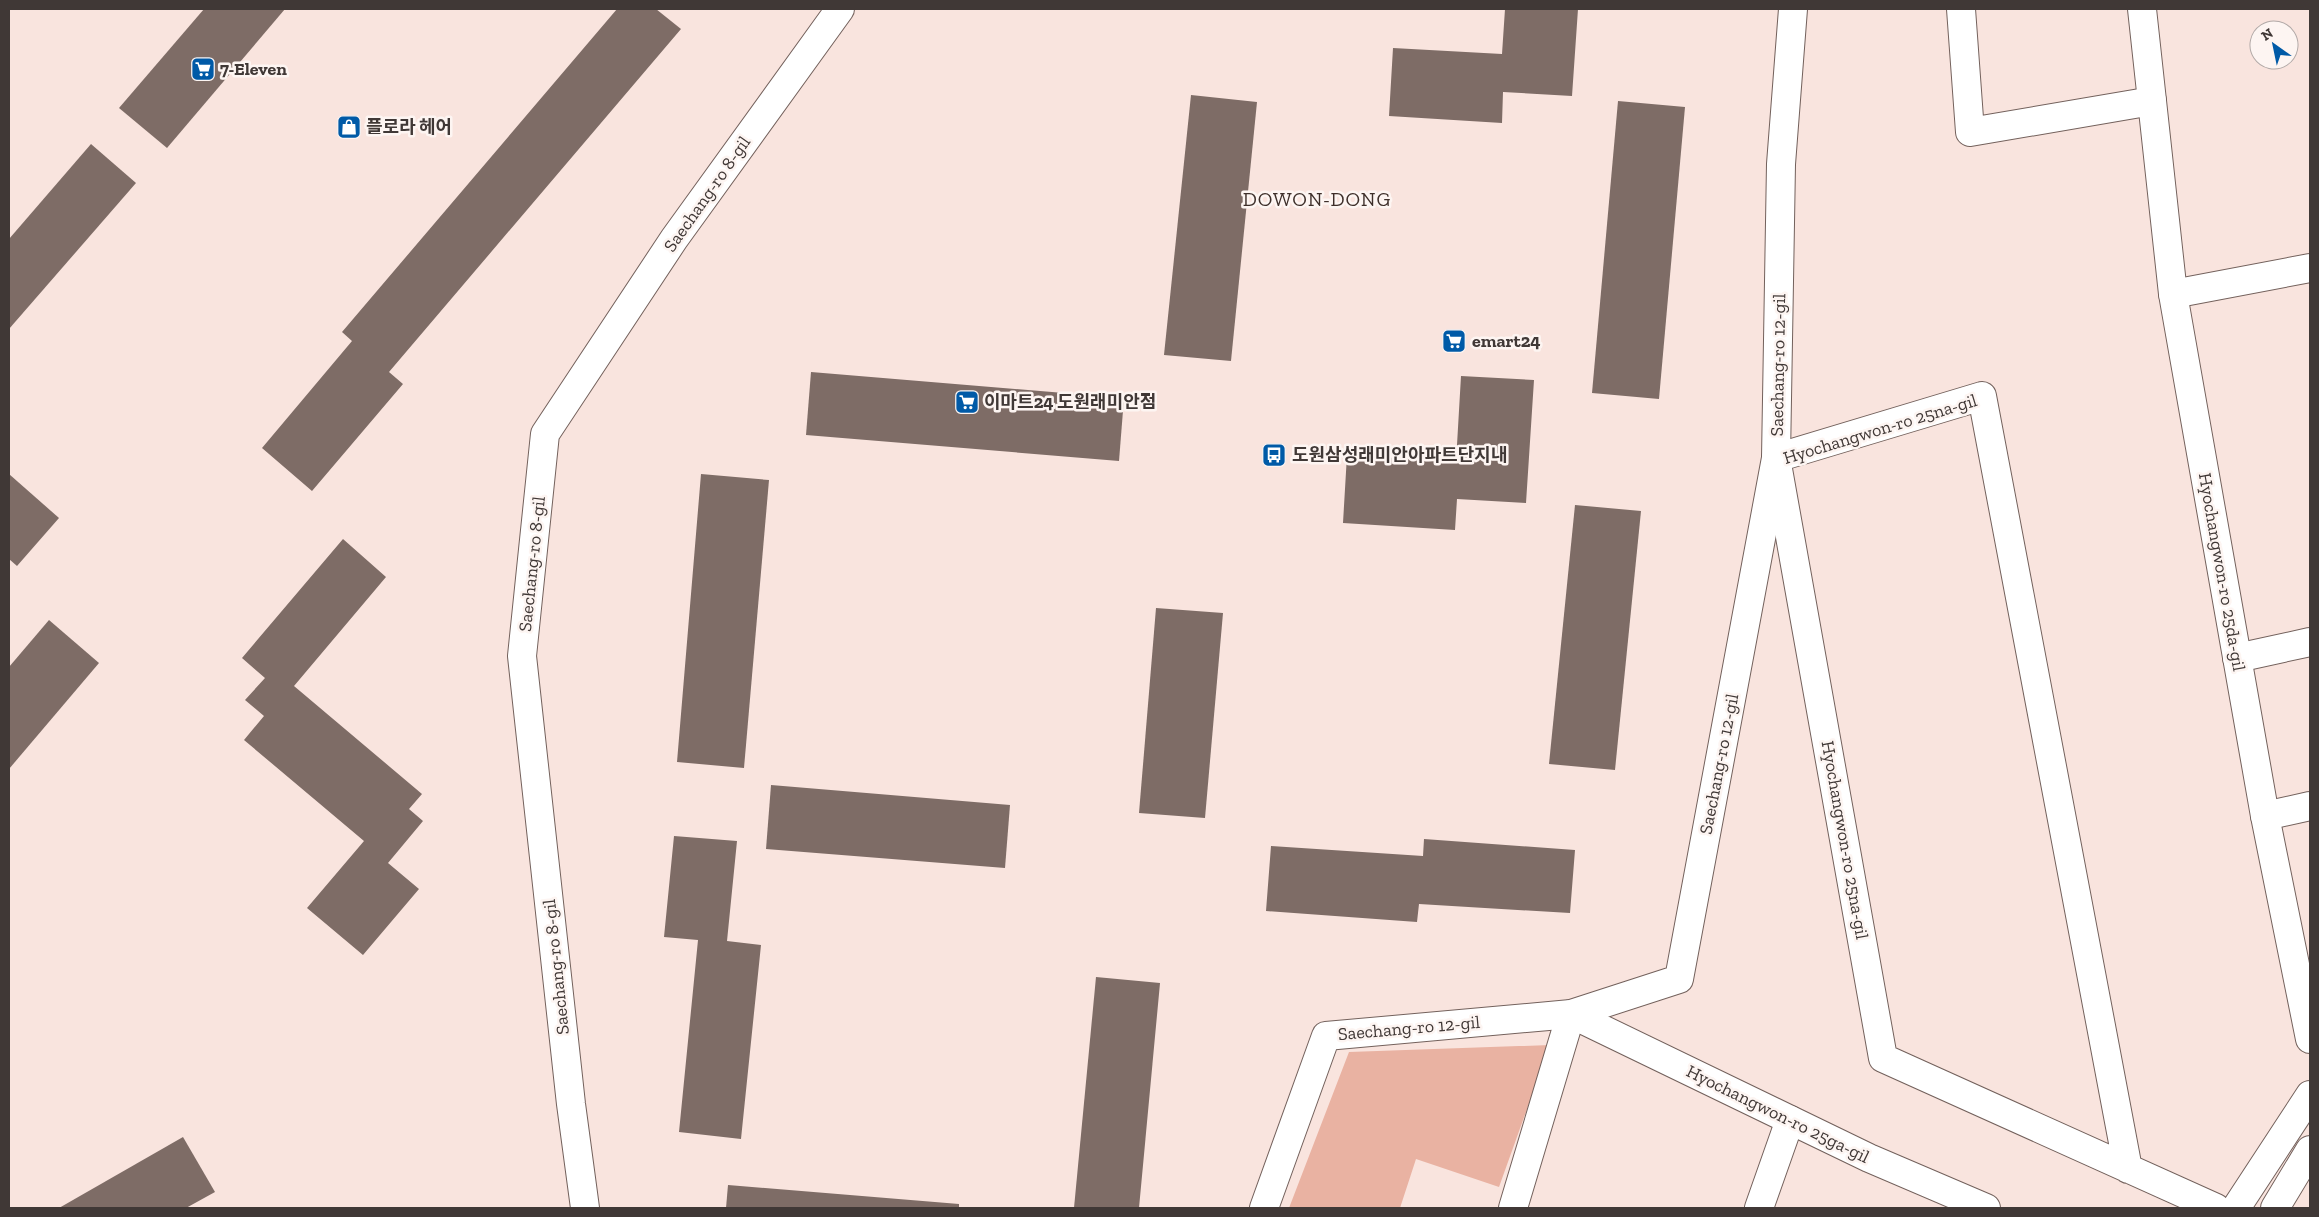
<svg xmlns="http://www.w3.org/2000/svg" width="2319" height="1217" font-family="'Zilla Slab','Noto Sans KR',serif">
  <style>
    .green { fill: #e9b2a2 }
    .building { fill: #7e6c66 }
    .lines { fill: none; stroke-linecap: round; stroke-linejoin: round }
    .minor-casing { stroke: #73615c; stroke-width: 30 }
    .tertiary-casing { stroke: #73615c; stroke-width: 30 }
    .minor { stroke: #fff; stroke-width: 28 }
    .tertiary { stroke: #fff; stroke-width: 28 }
    .labels { text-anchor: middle; stroke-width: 5; stroke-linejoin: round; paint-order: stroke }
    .poi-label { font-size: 18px; font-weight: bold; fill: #403836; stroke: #fdf5f2; text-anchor: start }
    .street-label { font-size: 18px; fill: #403836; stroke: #fdf5f2 }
    .quarter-label { font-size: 20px; letter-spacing: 1px; fill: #3e2f2a; stroke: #fdf5f2 }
  </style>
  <rect width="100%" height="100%" fill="#f9e4de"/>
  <!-- green -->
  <path class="green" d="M1550,1045L1499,1187L1416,1159L1400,1208H1289L1349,1052Z"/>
  <!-- building -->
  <g class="building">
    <path d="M204,9H285L167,148L119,108Z"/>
    <path d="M617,9H656L681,29L389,372L403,384L312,491L262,448L352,341L342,332Z"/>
    <path d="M1505,9H1578L1572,96L1503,92L1502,123L1389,116L1393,48L1502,54Z"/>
    <path d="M1191,95L1257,102L1231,361L1164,355Z"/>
    <path d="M1618,101L1685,107L1659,399L1592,393Z"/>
    <path d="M91,144L136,183L9,329V239Z"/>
    <path d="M811,372L1124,398L1119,461L806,435Z"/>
    <path d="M1461,376L1534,380L1526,503L1457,499L1455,530L1343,523L1347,455L1456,462Z"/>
    <path d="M9,474L59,518L17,566L9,559Z"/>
    <path d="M701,474L769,480L744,768L677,762Z"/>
    <path d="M1575,505L1641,511L1615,770L1549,764Z"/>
    <path d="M343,539L386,577L294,686L422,794L409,809L423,821L388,863L419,889L363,955L307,908L364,841L244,740L264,716L245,700L265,678L242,658Z"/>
    <path d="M1156,608L1223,613L1205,818L1139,813Z"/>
    <path d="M49,620L99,663L9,769V667Z"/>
    <path d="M771,785L1010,805L1005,868L766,849Z"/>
    <path d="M674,836L737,841L727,941L761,945L741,1139L679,1132L698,940L664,937Z"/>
    <path d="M1424,839L1575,850L1570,913L1419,904L1417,922L1266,911L1271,846L1423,856Z"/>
    <path d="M1096,977L1160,983L1139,1208H1074Z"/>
    <path d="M183,1137L215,1192L186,1208H59Z"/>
    <path d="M728,1185L959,1204V1208H726Z"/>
  </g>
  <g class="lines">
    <!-- minor casing -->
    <g class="minor-casing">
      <g id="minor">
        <path d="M1961,9L1970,132L2152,101"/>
        <path d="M2142,9L2173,294L2265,816L2310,1039"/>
        <path d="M2173,294L2310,268"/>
        <path d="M2237,658L2310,642"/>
        <path d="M2265,816L2310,806"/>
        <path d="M2128,1169L1982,396L1776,458L1883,1058L2216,1208"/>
        <path d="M585,1208L571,1104L522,656L545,434L674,239L840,9"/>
        <path d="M1264,1208L1326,1036L1571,1014L1679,979L1776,458L1781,164L1793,9"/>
        <path d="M1513,1208L1571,1014L1869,1158L1986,1208"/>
        <path d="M1759,1208L1790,1120"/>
        <path d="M2236,1208L2310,1095"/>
      </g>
    </g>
    <!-- tertiary casing -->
    <g class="tertiary-casing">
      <path id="tertiary" d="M2275,1208L2310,1150"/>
    </g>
    <!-- minor -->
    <use href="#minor" class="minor"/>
    <!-- tertiary -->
    <use href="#tertiary" class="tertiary"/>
  </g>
  <!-- icons -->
  <defs>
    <g id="supermarket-square" transform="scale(1.25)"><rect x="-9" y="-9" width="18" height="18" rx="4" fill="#005aa7" stroke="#fdf5f2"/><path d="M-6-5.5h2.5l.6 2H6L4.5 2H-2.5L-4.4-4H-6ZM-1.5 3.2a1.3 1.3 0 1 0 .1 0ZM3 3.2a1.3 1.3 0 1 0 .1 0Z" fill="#fff"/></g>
    <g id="shop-square" transform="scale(1.25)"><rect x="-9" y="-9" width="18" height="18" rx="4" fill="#005aa7" stroke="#fdf5f2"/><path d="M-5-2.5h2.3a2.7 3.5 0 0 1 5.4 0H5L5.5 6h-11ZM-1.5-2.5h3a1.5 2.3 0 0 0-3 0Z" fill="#fff"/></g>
    <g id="bus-square" transform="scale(1.25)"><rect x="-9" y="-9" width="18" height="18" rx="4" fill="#005aa7" stroke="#fdf5f2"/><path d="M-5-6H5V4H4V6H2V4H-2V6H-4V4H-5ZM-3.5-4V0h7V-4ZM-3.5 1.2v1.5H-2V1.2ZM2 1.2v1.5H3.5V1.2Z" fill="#fff"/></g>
  </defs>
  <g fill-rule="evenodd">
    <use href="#supermarket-square" x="203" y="69"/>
    <use href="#shop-square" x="349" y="127"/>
    <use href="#supermarket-square" x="1454" y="341"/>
    <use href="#supermarket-square" x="967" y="402"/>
    <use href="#bus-square" x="1274" y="455"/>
  </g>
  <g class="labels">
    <!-- poi labels -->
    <g class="poi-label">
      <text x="220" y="75">7-Eleven</text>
      <text x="366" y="133">플로라 헤어</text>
      <text x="1472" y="347">emart24</text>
      <text x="984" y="408">이마트24 도원래미안점</text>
      <text x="1292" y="461">도원삼성래미안아파트단지내</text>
    </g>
    <!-- street labels -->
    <g class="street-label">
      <text transform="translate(707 194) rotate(-55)" y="6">Saechang-ro 8-gil</text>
      <text transform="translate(1778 365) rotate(-89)" y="6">Saechang-ro 12-gil</text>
      <text transform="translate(1880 429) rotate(-17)" y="6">Hyochangwon-ro 25na-gil</text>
      <text transform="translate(532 564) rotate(-84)" y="6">Saechang-ro 8-gil</text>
      <text transform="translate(2222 572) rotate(80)" y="6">Hyochangwon-ro 25da-gil</text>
      <text transform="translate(1719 764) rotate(-79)" y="6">Saechang-ro 12-gil</text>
      <text transform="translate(1845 840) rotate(80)" y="6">Hyochangwon-ro 25na-gil</text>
      <text transform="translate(556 967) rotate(-96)" y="6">Saechang-ro 8-gil</text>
      <text transform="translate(1409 1028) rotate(-5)" y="6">Saechang-ro 12-gil</text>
      <text transform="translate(1778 1114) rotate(26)" y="6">Hyochangwon-ro 25ga-gil</text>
    </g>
    <!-- quarter labels -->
    <g class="quarter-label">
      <text x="1317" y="206">DOWON-DONG</text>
    </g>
  </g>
  <!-- border -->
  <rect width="2319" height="1217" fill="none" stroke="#403836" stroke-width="20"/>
  <!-- north arrow -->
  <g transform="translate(2274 45) rotate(327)"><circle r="24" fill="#fdf5f2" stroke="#b1a9a7"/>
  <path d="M0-4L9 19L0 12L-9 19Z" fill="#005aa7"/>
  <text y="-8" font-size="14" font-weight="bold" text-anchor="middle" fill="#403836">N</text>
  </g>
</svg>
